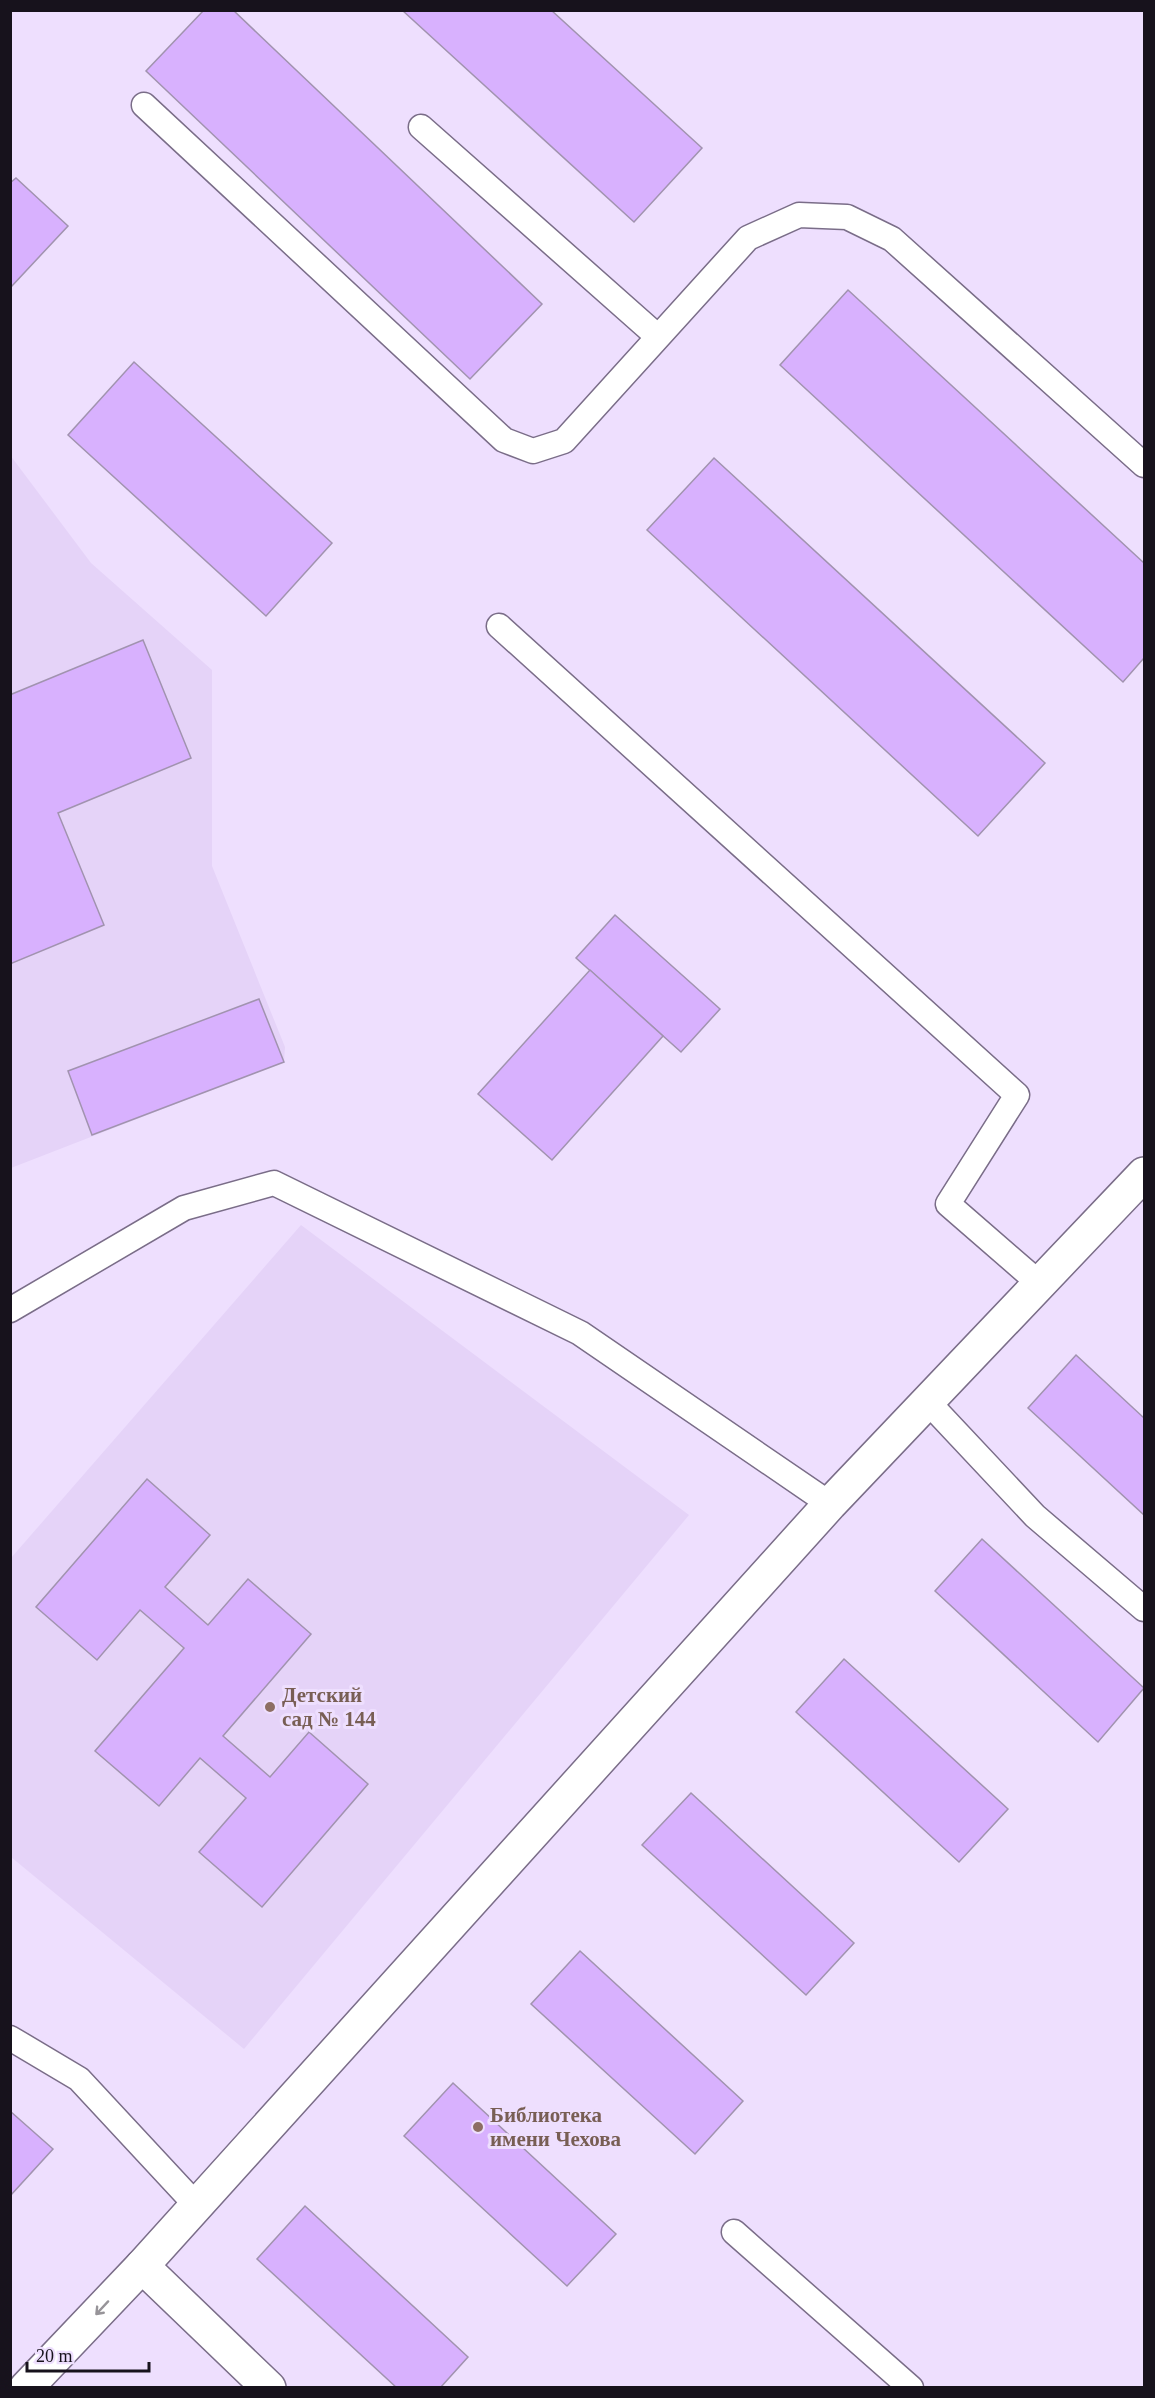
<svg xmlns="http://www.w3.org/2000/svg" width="1155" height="2398" font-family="'Times New Roman',serif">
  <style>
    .built { fill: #e5d3f8 }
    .building { fill: #d8b1fe; stroke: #a193af; stroke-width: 1.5 }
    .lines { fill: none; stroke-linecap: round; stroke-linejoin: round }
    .service-casing { stroke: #7a6d88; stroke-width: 27 }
    .minor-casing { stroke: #7a6d88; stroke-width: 36 }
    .tertiary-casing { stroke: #7a6d88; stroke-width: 36 }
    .service { stroke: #fff; stroke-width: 24 }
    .minor { stroke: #fff; stroke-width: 33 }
    .tertiary { stroke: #fff; stroke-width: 33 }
    .oneway { stroke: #979499 }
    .education-dot { fill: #8d6e63; stroke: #eedffe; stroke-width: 2 }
    .labels { text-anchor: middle; stroke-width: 6; stroke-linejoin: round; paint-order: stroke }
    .education-label { font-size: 21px; font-weight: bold; fill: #785e54; stroke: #eedffe; text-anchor: start }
  </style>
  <rect width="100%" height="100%" fill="#eedffe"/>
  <!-- built -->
  <g class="built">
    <path d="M10,455L91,563L212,670V866L285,1047L284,1062L11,1168Z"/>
    <path d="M301,1225L689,1515L244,2049L11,1857V1558Z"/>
  </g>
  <!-- building -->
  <g class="building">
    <path d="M204,10H233L542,304L470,379L146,71Z"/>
    <path d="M402,10H551L702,148L634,222Z"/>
    <path d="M16,178L68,226L10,288V183Z"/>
    <path d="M848,290L1144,563V658L1123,682L780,365Z"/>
    <path d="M134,362L332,543L266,616L68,435Z"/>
    <path d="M714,458L1045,763L978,836L647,530Z"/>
    <path d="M143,640L191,758L58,813L104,925L10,964V691L12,694Z"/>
    <path d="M615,915L720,1009L681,1052L576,958Z"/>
    <path d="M590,970L663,1036L552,1160L478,1094Z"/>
    <path d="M259,999L284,1062L92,1135L68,1071Z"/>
    <path d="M1076,1355L1144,1418V1515L1028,1408Z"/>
    <path d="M147,1479L210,1535L165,1587L208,1625L248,1579L311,1634L223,1736L270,1777L309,1732L368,1784L262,1907L199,1852L246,1798L200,1758L159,1806L95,1751L184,1648L140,1610L97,1660L36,1607Z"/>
    <path d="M982,1539L1144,1688L1098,1742L935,1591Z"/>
    <path d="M844,1659L1008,1809L959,1862L796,1712Z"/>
    <path d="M691,1793L854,1943L806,1995L642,1845Z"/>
    <path d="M580,1951L743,2101L695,2154L531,2004Z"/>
    <path d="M453,2083L616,2234L567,2286L404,2136Z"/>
    <path d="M10,2111L53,2149L10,2196Z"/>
    <path d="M305,2206L468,2357L440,2388H397L257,2259Z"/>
  </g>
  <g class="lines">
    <!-- service casing -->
    <g class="service-casing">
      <g id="service">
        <path d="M144,105L504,440L533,451L564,441L748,238L799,215L847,217L892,239L1144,465"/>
        <path d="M421,127L657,336"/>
        <path d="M499,626L1017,1095L948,1204L1039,1283"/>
        <path d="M10,1310L184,1208L274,1183L580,1333L830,1504"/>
        <path d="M927,1401L1035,1516L1144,1609"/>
        <path d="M10,2038L79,2079L197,2206"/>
        <path d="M734,2232L911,2388"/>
      </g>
    </g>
    <!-- minor casing -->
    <g class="minor-casing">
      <path id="minor" d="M142,2266L830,1504L1144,1174"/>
    </g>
    <!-- tertiary casing -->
    <g class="tertiary-casing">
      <path id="tertiary" d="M26,2388L142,2266L269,2388"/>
    </g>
    <!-- service -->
    <use href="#service" class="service"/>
    <!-- minor -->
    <use href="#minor" class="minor"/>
    <!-- tertiary -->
    <use href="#tertiary" class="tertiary"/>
  </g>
  <!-- one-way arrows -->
  <defs><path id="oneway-shaft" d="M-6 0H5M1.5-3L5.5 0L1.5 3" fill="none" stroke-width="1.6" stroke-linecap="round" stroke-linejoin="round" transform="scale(1.5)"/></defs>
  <use class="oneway" href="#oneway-shaft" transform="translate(102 2308) rotate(133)"/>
  <!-- markers -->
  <g class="education-dot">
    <circle cx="270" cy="1707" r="6"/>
    <circle cx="478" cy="2127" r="6"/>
  </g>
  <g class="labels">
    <!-- education labels -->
    <g class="education-label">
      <text x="282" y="1702">Детский<tspan x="282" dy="24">сад № 144</tspan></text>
      <text x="490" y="2122">Библиотека<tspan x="490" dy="24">имени Чехова</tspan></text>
    </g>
  </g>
  <!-- border -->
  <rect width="1155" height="2398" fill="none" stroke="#17121c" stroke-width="24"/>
  <!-- scale -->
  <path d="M27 2362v9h122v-9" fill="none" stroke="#17121c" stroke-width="3"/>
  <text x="36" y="2362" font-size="18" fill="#17121c" stroke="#eedffe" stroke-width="4.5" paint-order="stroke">20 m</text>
</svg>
